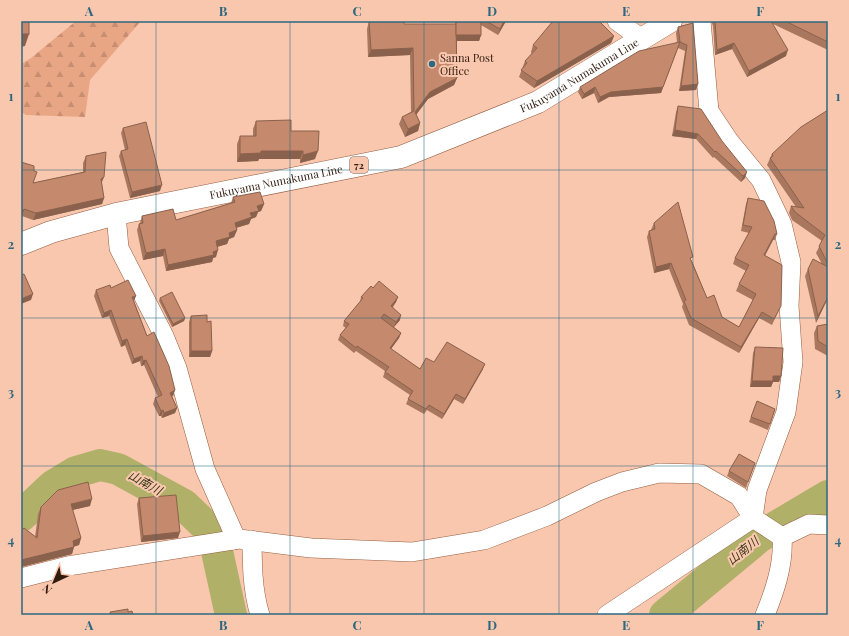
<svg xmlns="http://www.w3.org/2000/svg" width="849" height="636" font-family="'Playfair Display','Noto Sans JP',serif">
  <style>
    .forest { fill: url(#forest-firs) }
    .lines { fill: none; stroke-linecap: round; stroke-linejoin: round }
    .river { stroke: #b1b068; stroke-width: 32 }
    .minor-casing { stroke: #955e42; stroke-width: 20 }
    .major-casing { stroke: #955e42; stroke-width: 23 }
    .minor { stroke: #fff; stroke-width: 19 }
    .major { stroke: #fff; stroke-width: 22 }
    .wall { fill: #a9775e }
    .shaded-wall { fill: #8a614c }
    .building { fill: #c58a6d; stroke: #8a614c }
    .grid { fill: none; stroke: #2d6880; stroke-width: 1; stroke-opacity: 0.55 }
    .poi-dot { fill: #2d6880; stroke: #f9c7ae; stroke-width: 1.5 }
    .labels { text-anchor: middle; stroke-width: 4; stroke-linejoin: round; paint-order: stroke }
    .shield { fill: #f9c7ae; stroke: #6d4e3e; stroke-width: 1 }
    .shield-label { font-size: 10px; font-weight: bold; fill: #311a0e }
    .poi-label { font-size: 11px; fill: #311a0e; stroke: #f9c7ae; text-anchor: start }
    .street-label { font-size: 11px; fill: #311a0e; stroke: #f9c7ae }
    .water-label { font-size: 12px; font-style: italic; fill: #373616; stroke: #f9c7ae }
    .neatline { fill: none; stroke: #2d6880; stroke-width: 1.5 }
    .grid-label { font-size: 13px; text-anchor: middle; font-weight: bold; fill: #2d6880 }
  </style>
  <defs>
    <pattern id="forest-firs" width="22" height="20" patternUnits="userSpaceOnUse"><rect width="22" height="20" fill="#e8a684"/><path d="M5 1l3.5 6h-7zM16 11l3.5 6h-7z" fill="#c78e71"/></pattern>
  </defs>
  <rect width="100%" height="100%" fill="#f9c7ae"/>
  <!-- forest -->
  <path class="forest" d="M76,21H141L90,80L85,117L26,115L21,112V64L31,58Z"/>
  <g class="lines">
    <!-- river -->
    <g class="river">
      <path d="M21,516L53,486L76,472L100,465L118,469L184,505L213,533L231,615"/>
      <path d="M665,615L759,537L828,496"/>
    </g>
    <!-- minor casing -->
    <g class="minor-casing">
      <g id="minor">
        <path d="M617,21L642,39"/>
        <path d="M116,214L119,248L164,336L177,368L205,469L234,534L233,540"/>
        <path d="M782,537L809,524L828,525"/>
        <path d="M251,540C253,552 252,563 253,575C254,589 256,602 260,615"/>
        <path d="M21,578L68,566L239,539L311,548L412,552L484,540L547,516L596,492L622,482L659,473L701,474L739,496L753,518L782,537"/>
        <path d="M607,615L753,518L757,490L786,412L793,362L789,306L791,262L782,224L761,180L729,141L709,111L701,21"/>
        <path d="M765,615C775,590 784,564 782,537"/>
      </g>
    </g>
    <!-- major casing -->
    <g class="major-casing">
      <g id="major">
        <path id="s1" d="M21,244L51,232L116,214L401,157L538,102L671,21"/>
      </g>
    </g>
    <!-- minor -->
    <use href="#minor" class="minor"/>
    <!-- major -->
    <use href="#major" class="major"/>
  </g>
  <!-- wall -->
  <g class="wall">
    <path d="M369,21L391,22L404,24H455L456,21H506L498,35L481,25V35L479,41H457V78L454,85L428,99L416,115L420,123L418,131L405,137L399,124L402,117L411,112L410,55L368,57L367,29Z"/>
    <path d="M711,21H828V50L773,24L786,56L747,77L732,49L715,55L713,26Z"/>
    <path d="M693,23L698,84L696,90L679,91L685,51L678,48L661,93L609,97L598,103L594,93L582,99L578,92L580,87L677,42L676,33L678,27Z"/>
    <path d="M614,36L611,43L534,88L519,77L525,61L532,54L531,52L533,45Z"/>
    <path d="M678,106L745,178L741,182L714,157L713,158L696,139L672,136L676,112Z"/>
    <path d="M828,110V298L816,323L805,276L808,269L822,264L816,253L822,241L792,220L789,213L791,206L796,207L767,165L772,154Z"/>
    <path d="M256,121L291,131L315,159L300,163V159H259L258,161L237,162V144L240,136H253V129Z"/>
    <path d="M123,128L160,191L130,198L119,156L121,151L125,150L121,133Z"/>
    <path d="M86,156L104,177L101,183L104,198L102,204L33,220L22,216L21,218V162L33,183L83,172V163Z"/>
    <path d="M233,197L264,204L261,211L258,212L256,217L251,219L249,224L236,228L237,230L234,237L229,239L227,244L217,247L216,257L213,258L212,262L166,271L163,256L143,260L137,230L139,224L140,223L142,216L176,220L231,203Z"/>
    <path d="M748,198L777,234L775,240H773L765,256L778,312L772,325L759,318L739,353L689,325L682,307L683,304L669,269L654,273L647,237L649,231L651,230L654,223L692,261L707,298L722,317L739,327L753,300L736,291L739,284L746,271L733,264L735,258L749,233L741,231L746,204Z"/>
    <path d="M111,288L134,301L147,336L175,390L173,396H172L177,408L175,413L162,418L161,416H159L153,404L155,398L158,397L144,365L141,366L140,361L132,364L125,345L121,347L109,316L102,318L94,296L96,290Z"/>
    <path d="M373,288L398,297L396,302L393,307L400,320L394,327L401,333L399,338L391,349L420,369L434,362L483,369L463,404L454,399L442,419L427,410L424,414L406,404L410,395L383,377L385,371L356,351L354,353L338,340L340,335L346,328L343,326L344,321L360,302L361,297Z"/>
    <path d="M160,298L185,318L184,321L172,327L159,301Z"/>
    <path d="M191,316L207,322L212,351L210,357H189V322Z"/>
    <path d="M828,324V356L815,349L814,333L817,326Z"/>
    <path d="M755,347L781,376L779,382H773L771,387H750L753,353Z"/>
    <path d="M757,401L775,409L768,430L749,422Z"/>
    <path d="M729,471L748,482L746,488L727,476Z"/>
    <path d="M139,498L178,538L141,542L137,504Z"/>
    <path d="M90,506L72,510L81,538L79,545L74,546L72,554L21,567V531L35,537L38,514L41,507Z"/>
  </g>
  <!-- shaded-wall -->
  <g class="shaded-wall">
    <path d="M504,21H506L498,35L500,29Z"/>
    <path d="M21,34H29L25,46L21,47Z"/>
    <path d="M456,35H481L479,41H454Z"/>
    <path d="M614,36L611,43L534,88L537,81Z"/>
    <path d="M734,43L732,49L715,55L717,50Z"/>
    <path d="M413,48L410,55L368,57L371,50Z"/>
    <path d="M788,50L786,56L747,77L749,71Z"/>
    <path d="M457,78L454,85L428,99L412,120L415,112L430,92Z"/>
    <path d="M698,84L696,90L679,91L681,86Z"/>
    <path d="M595,87L594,93L582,99L584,94Z"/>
    <path d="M663,87L661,93L609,97L598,103L600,97L611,92Z"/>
    <path d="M420,123L418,131L405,137L408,129Z"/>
    <path d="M675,130L698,134L696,139L672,136Z"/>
    <path d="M261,151H303L300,159H259L258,161L237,162L240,154Z"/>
    <path d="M318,151L315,159L300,163L303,155Z"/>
    <path d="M747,172L745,178L741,182L743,176Z"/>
    <path d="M104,177L101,184V179Z"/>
    <path d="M162,185L160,191L130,198L132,192Z"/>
    <path d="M104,198L102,204L33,220L36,213Z"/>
    <path d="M264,204L261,211L258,212L256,217L251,219L249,224L232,229L235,223L250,213L257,206Z"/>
    <path d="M237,230L234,237L229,239L227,244L213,248L216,241L229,233Z"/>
    <path d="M775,234L773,240L761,262L764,255Z"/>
    <path d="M165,249L163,256L143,260L146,253Z"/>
    <path d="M218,250L216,257L213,258L212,262L166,271L168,265Z"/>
    <path d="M671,263L669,269L654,273L656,267Z"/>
    <path d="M33,294L31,300L21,304V299Z"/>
    <path d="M136,296L134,301L132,297Z"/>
    <path d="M398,297L396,302L389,311L391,306Z"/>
    <path d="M828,297V298L816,323L818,316Z"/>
    <path d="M111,310L109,316L102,318L104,313Z"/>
    <path d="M762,312L759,318L739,353L741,347Z"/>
    <path d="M401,315L400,320L394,327L396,322Z"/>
    <path d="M185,318L184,321L172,327L173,324Z"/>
    <path d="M401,333L399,338L388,353L390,348Z"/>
    <path d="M127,339L125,345L121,347L122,341Z"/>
    <path d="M191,351H212L210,357H189Z"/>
    <path d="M142,356L140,361L132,364L134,359Z"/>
    <path d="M146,360L144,365L141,366L143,361Z"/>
    <path d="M485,364L483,369L463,404L465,399Z"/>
    <path d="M773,376H781L779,382H773L771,387H750L752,381Z"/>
    <path d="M175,390L173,396L168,398L170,393Z"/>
    <path d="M456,394L454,399L442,419L444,414Z"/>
    <path d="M177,408L175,413L162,418L164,413Z"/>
    <path d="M163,410L161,416H159L161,411Z"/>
    <path d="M92,499L90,506L68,511L71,504Z"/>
    <path d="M180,532L178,538L141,542L143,536Z"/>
    <path d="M81,538L79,545L70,548L73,541Z"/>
    <path d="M74,547L72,554L21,567V560Z"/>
  </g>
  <!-- building -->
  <g class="building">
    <rect x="21" y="21" width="8" height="13"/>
    <path d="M369,21H404V24H456L457,78L430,92L415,112L420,123L408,129L402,117L414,111L413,48L371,50Z"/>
    <rect x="456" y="21" width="25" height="14"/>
    <path d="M486,21H504L500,29Z"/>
    <path d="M553,21H599L614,36L537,81L521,70L527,63L525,61L537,48L533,45Z"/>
    <path d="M715,21H771L788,50L749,71L734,43L717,50Z"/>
    <path d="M785,21H828V42Z"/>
    <path d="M693,23L698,84L681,86L687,45L680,42L663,87L611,92L600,97L595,87L584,94L580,87L639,51L680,42L678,27Z"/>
    <path d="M678,106L701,109L722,141L747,172L743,176L716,151L715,152L698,134L675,130Z"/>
    <path d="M828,110V264L819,246L825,235L795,212L791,206L804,208L770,158L773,156L772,154L801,127Z"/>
    <path d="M291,120V131H319L318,151L303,155V151H261V153L240,154V136H256V121Z"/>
    <path d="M146,122L162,185L132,192L121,151L128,149L123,128Z"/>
    <path d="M106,152L104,177L101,179L104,198L36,213L24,209L23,212L21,211V162L34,166V171L37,172L33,183L85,172L86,156Z"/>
    <path d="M260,192L264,204L257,206L259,211L250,213L252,217L235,223L237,230L229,233L230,237L216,241L218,250L213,252L214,255L168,265L165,249L146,253L139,224L143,223L142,216L173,209L176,220L235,202L233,197Z"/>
    <path d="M748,198L764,201L774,221L777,234H775L764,255L782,265L781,306L774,319L762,312L741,347L691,318L684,301L686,300L671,263L656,267L649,231L655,229L654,223L678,202L693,257L690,258L707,298L714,295L722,317L739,327L756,294L739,284L749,265L735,258L752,227L743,225Z"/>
    <path d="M813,259L828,267V297L818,316L808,269Z"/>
    <path d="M24,274L33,294L21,299V275Z"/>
    <path d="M128,280L136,296L132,297L147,336L154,332L169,366L175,390L170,393L177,408L164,413L163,410L161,411L155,398L162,395L146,360L143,361L142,356L134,359L127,339L122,341L111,310L104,313L96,290L110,285L111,288Z"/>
    <path d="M379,281L398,297L391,306L401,315L396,322L384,314L381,318L401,333L390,348L420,369L426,358L434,362L447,342L485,364L465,399L456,394L444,414L429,405L426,409L408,399L413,391L385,372L389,367L357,346L356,348L340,335L349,324L344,321L363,298L361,297L371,286L373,288Z"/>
    <path d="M172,292L185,318L173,324L160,298Z"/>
    <path d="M207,315V322L211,321L212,351H191V316Z"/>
    <path d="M828,324V347L818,341L817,326Z"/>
    <path d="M755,347L783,348L781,376H773V381H752Z"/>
    <path d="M757,401L775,409L770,424L751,417Z"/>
    <path d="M739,454L755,463L748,482L729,471Z"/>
    <path d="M88,482L92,499L71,504L81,538L73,541L74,547L21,560V531L24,528L37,538L41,507L58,490Z"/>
    <path d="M176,495L180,532L143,536L139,498Z"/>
    <path d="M128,609V612L132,611L133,615H111L110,612Z"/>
  </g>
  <!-- grid -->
  <path class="grid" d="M156,21V615M290,21V615M424,21V615M559,21V615M693,21V615M21,170H828M21,318H828M21,466H828"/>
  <!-- markers -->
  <circle class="poi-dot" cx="432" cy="64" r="4"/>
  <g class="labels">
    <!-- shield labels -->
    <rect class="shield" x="350" y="157" width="18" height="16" rx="3"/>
    <g class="shield-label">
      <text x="359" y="169">72</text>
    </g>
    <!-- poi labels -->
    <g class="poi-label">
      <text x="440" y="62">Sanna Post<tspan x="440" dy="13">Office</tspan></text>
    </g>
    <!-- street labels -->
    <g class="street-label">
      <text dy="4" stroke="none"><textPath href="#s1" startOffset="587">Fukuyama Numakuma Line</textPath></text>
      <text dy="4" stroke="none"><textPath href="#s1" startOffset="263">Fukuyama Numakuma Line</textPath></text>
    </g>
    <!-- water labels -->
    <g class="water-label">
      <text transform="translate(145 483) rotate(29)" y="4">山南川</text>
      <text transform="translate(743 551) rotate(-39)" y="4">山南川</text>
    </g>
  </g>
  <!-- border -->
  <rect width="849" height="636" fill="none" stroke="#f9c7ae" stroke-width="44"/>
  <!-- north arrow -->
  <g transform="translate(54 582) rotate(224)" stroke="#f9c7ae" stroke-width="3" paint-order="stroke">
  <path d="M0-3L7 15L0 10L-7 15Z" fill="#311a0e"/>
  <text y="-6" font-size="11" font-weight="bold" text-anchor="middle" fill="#311a0e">N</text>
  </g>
  <rect x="22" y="22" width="805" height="592" class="neatline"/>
  <g class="grid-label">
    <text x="89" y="16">A</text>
    <text x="223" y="16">B</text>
    <text x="357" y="16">C</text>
    <text x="492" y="16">D</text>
    <text x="626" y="16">E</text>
    <text x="760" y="16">F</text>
    <text x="11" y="101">1</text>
    <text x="838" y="101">1</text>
    <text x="11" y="249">2</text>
    <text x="838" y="249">2</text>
    <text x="11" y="397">3</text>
    <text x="838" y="397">3</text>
    <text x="11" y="545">4</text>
    <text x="838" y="545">4</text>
    <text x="89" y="630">A</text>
    <text x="223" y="630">B</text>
    <text x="357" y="630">C</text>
    <text x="492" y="630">D</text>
    <text x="626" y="630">E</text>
    <text x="760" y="630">F</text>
  </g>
</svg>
